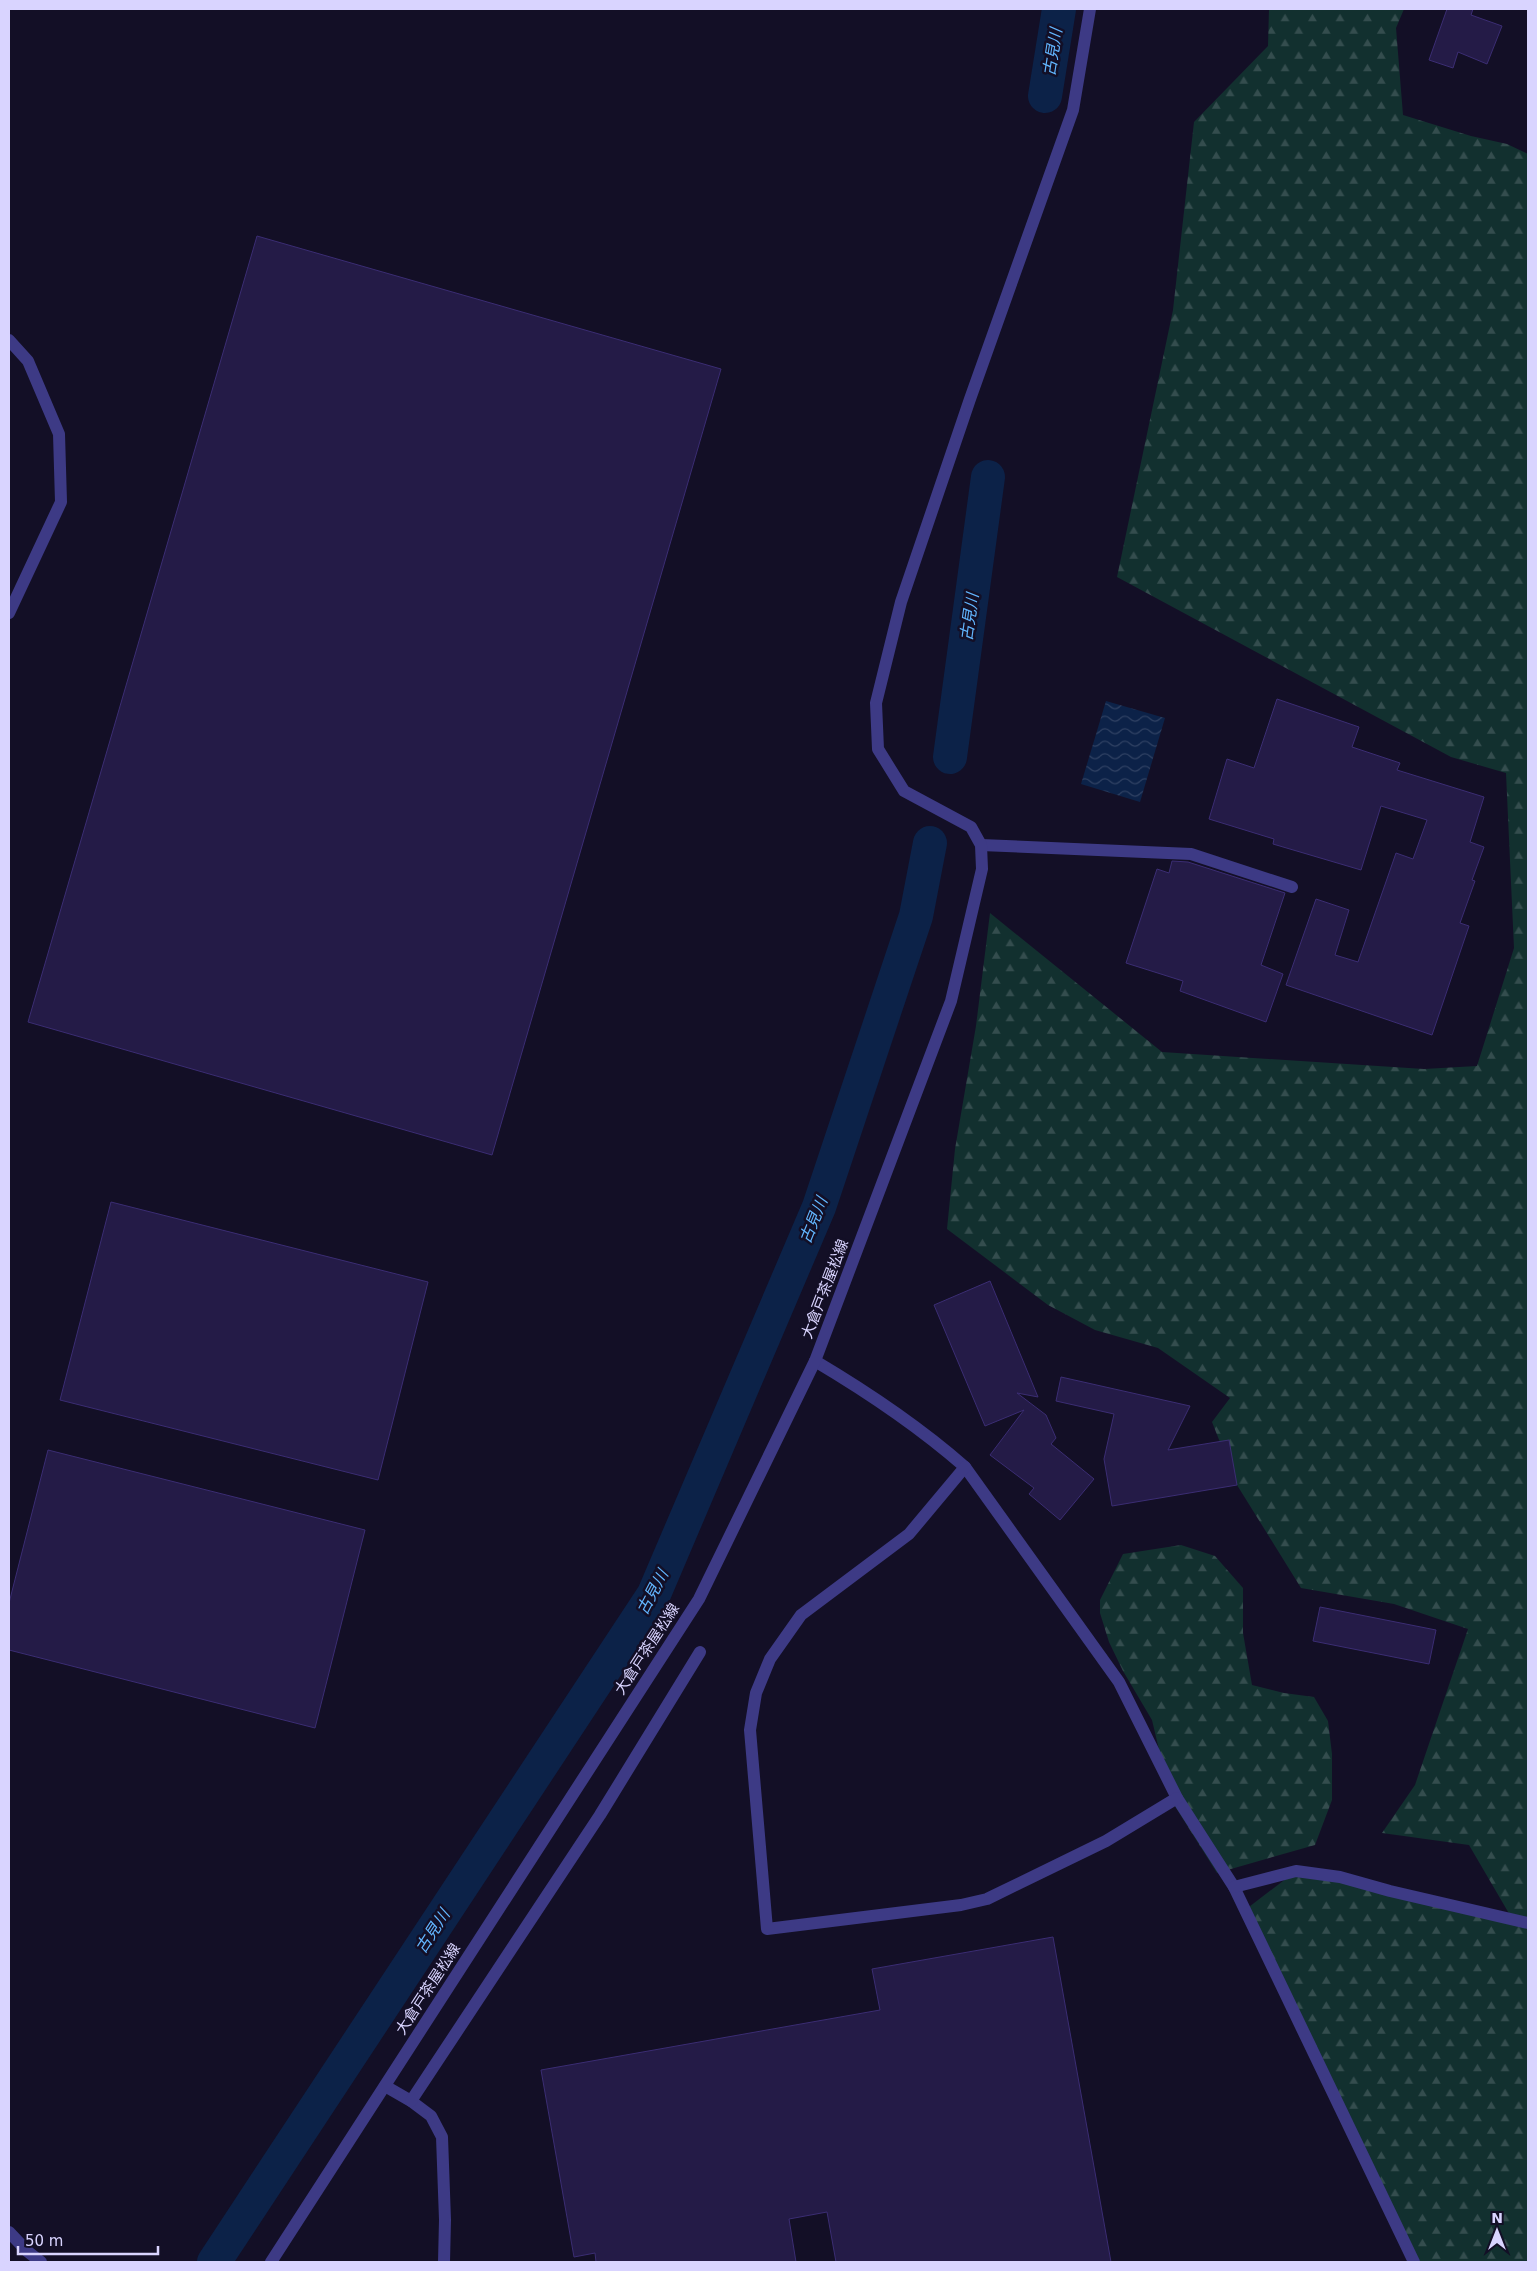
<svg xmlns="http://www.w3.org/2000/svg" width="1537" height="2271" font-family="'DejaVu Sans','Noto Sans JP',sans-serif">
  <style>
    .forest { fill: url(#forest-firs) }
    .water { fill: url(#water-waves) }
    .lines { fill: none; stroke-linecap: round; stroke-linejoin: round }
    .river { stroke: #0c2248; stroke-width: 34 }
    .building { fill: #241b47; stroke: #3b2d73 }
    .minor { stroke: #3d3a85; stroke-width: 12 }
    .labels { text-anchor: middle; stroke-width: 5; stroke-linejoin: round; paint-order: stroke }
    .street-label { font-size: 15px; fill: #d9d4ff; stroke: #130f26 }
    .water-label { font-size: 16px; font-style: italic; fill: #62b6ff; stroke: #130f26 }
  </style>
  <defs>
    <pattern id="forest-firs" width="22" height="20" patternUnits="userSpaceOnUse" patternTransform="scale(1.25)"><rect width="22" height="20" fill="#12302f"/><path d="M5 1l3.5 6h-7zM16 11l3.5 6h-7z" fill="#344d4e"/></pattern>
    <pattern id="water-waves" width="16" height="10" patternUnits="userSpaceOnUse" patternTransform="scale(1.25)"><rect width="16" height="10" fill="#0c2248"/><path d="M0 5q4-4 8 0t8 0" fill="none" stroke="#2f4163"/></pattern>
  </defs>
  <rect width="100%" height="100%" fill="#130f26"/>
  <!-- forest -->
  <g class="forest">
    <path d="M1269,9H1404L1396,28L1403,115L1471,136L1507,144L1528,154V2262H1414L1245,1910L1296,1871L1514,1922L1469,1845L1382,1833L1415,1785L1468,1629L1394,1604L1301,1588L1237,1485L1212,1422L1230,1398L1158,1348L1095,1330L1048,1305L947,1229L955,1149L976,1026L990,913L1162,1052L1424,1069L1477,1066L1514,948L1506,773L1451,757L1117,577L1173,310L1194,122L1268,46Z"/>
    <path d="M1181,1545L1215,1556L1243,1588V1633L1252,1685L1284,1693L1314,1697L1328,1721L1332,1754V1800L1315,1845L1217,1873L1171,1800L1152,1720L1123,1671L1109,1642L1100,1613V1600L1123,1554Z"/>
  </g>
  <!-- water -->
  <path class="water" d="M1106,701L1165,718L1140,802L1081,784Z"/>
  <g class="lines">
    <!-- river -->
    <g class="river">
      <path d="M1045,96L1059,9"/>
      <path d="M950,757L988,477"/>
      <path d="M214,2262L654,1594L819,1207L916,916L930,843"/>
    </g>
  </g>
  <!-- building -->
  <g class="building">
    <path d="M1447,9H1473L1471,15L1502,26L1487,64L1458,52L1453,68L1429,60Z"/>
    <path d="M257,236L721,369L492,1155L28,1022Z"/>
    <path d="M1277,699L1359,727L1352,747L1400,763L1397,770L1484,797L1470,842L1484,847L1472,880L1475,881L1460,923L1469,926L1432,1035L1286,985L1316,899L1349,910L1335,955L1358,962L1396,853L1413,859L1427,820L1381,806L1361,870L1273,844L1274,839L1209,819L1227,759L1254,768Z"/>
    <path d="M1172,861L1188,862L1285,893L1261,965L1283,974L1266,1022L1180,991L1183,981L1126,963L1157,869L1169,873Z"/>
    <path d="M111,1202L428,1282L378,1480L60,1400Z"/>
    <path d="M990,1281L1038,1397L1017,1393L1046,1415L1056,1438L1051,1444L1094,1479L1060,1520L1029,1494L1034,1488L990,1455L1024,1410L985,1426L934,1305Z"/>
    <path d="M1061,1377L1190,1406L1168,1450L1229,1440L1237,1485L1112,1506L1104,1459L1114,1414L1056,1401Z"/>
    <path d="M48,1450L365,1530L315,1728L9,1650V1603Z"/>
    <path d="M1320,1607L1436,1630L1429,1664L1313,1641Z"/>
    <path d="M1053,1937L1111,2262H836L827,2212L789,2219L796,2262H596L595,2253L574,2257L541,2070L880,2010L872,1969Z"/>
  </g>
  <g class="lines">
    <!-- minor -->
    <g class="minor">
      <path d="M9,340L28,361L59,434L61,502L9,613"/>
      <path d="M981,845L1191,854L1292,887"/>
      <path d="M815,1361C869,1393 917,1425 965,1467L1119,1682L1177,1798L1234,1887L1414,2262"/>
      <path d="M965,1467L909,1534L801,1615L770,1659L756,1693L750,1730L767,1929L961,1905L987,1899L1106,1841L1177,1798"/>
      <path d="M1234,1887L1296,1871L1340,1877L1390,1891L1528,1923"/>
      <path d="M385,2086L411,2101L431,2116L442,2137L445,2220L444,2262"/>
      <path d="M411,2101L600,1815L700,1652"/>
      <path d="M9,2232L27,2251L41,2262"/>
      <path d="M271,2262L699,1599L815,1361L951,1001L982,869L981,845L971,827L904,791L878,749L876,703L901,602L970,399L1073,110L1090,9"/>
    </g>
  </g>
  <g class="labels">
    <!-- street labels -->
    <g class="street-label">
      <text transform="translate(825 1289) rotate(-69)" y="5">大倉戸茶屋松線</text>
      <text transform="translate(647 1649) rotate(-57)" y="5">大倉戸茶屋松線</text>
      <text transform="translate(428 1989) rotate(-57)" y="5">大倉戸茶屋松線</text>
    </g>
    <!-- water labels -->
    <g class="water-label">
      <text transform="translate(1052 52) rotate(-81)" y="6">古見川</text>
      <text transform="translate(969 617) rotate(-82)" y="6">古見川</text>
      <text transform="translate(813 1220) rotate(-68)" y="6">古見川</text>
      <text transform="translate(652 1592) rotate(-62)" y="6">古見川</text>
      <text transform="translate(432 1931) rotate(-57)" y="6">古見川</text>
    </g>
  </g>
  <!-- border -->
  <rect width="1537" height="2271" fill="none" stroke="#d9d4ff" stroke-width="20"/>
  <!-- north arrow -->
  <g transform="translate(1497 2231)" stroke="#130f26" stroke-width="4" paint-order="stroke">
  <path d="M0-4L9 19L0 12L-9 19Z" fill="#d9d4ff"/>
  <text y="-8" font-size="14" font-weight="bold" text-anchor="middle" fill="#d9d4ff">N</text>
  </g>
  <!-- scale -->
  <path d="M18 2246v8h140v-8" fill="none" stroke="#d9d4ff" stroke-width="2.5"/>
  <text x="25" y="2246" font-size="15" fill="#d9d4ff" stroke="#130f26" stroke-width="4" paint-order="stroke">50 m</text>
</svg>
